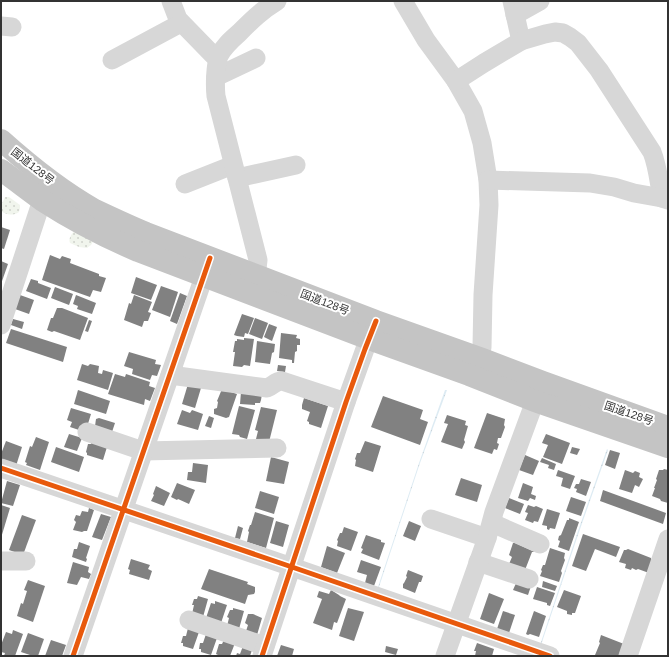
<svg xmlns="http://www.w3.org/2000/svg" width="669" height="657" font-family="Helvetica,'Noto Sans JP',sans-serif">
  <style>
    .grass { fill: url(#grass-dots) }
    .water { fill: url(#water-ripples) }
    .building { fill: #818181 }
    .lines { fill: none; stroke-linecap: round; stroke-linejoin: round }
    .minor { stroke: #d7d7d7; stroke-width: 19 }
    .highway { stroke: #c4c4c4; stroke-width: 22 }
    .cycleway-casing { stroke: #fff; stroke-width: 8 }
    .cycleway { stroke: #e8590c; stroke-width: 5 }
    .labels { text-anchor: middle; stroke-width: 4; stroke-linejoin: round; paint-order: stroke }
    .street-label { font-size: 11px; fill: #333; stroke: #fff }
  </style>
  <defs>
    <pattern id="grass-dots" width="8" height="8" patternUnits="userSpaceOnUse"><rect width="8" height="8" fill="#f1f5ed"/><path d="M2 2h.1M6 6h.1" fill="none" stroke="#cfd2cc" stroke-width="1.8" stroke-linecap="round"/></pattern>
    <pattern id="water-ripples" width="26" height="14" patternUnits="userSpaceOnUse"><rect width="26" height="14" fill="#ddebf3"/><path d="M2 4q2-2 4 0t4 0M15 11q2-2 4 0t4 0" fill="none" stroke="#becad1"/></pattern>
  </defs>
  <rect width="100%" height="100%" fill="#fff"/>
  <!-- grass -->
  <g class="grass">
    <path d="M5,197H9L20,205V208L19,212C13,216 6,215 1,211V206Z"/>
    <path d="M75,230L94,240L91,245L87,248L79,247L70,243C68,238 72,234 75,230Z"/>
  </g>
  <!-- water -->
  <g class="water">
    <path d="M445,390H447L420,463L378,590H377L419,463Z"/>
    <path d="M607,449L608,450L579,532L541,645H540L578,531Z"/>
  </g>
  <!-- building -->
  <g class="building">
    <path d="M1,227L10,230L4,249L1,248Z"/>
    <path d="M50,255L60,259L62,256L71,259L70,263L99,274V276L106,278L101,292L93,290L90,297L42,280Z"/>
    <path d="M1,261L8,264L1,284Z"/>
    <path d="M136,277L157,285L151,300L131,293Z"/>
    <path d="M31,279L38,281V283L51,288L47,299L26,291Z"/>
    <path d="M161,286L178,292L170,317L152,310Z"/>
    <path d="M55,287L73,294L69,305L51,298Z"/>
    <path d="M180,293L187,296L177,324L170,321Z"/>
    <path d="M20,295L34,300L29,314L15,309Z"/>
    <path d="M76,295L96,303L92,314L77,309L78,306L73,304Z"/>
    <path d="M134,295L152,302L148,312L151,313L148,321H144L142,327L124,320L129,303L131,304Z"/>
    <path d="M57,308H62L88,318L80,340L54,331L52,332L47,330L51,318H53Z"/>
    <path d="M242,314L254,318L248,334L245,333L244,337L237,336L234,335Z"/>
    <path d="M255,318L268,323L262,339L249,334Z"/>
    <path d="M13,319L24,322L22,329L11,325Z"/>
    <path d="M89,320L92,321L88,332L85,331Z"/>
    <path d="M269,324L277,327L272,341L264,337Z"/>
    <path d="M11,329L67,347L63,362L6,343Z"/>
    <path d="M281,333L297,335L296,338L300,339V345H297V351L295,352L294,363H292V360L279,358Z"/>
    <path d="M244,338L254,339L250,366L244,365L242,367L233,366L235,352H233L235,341H237V339L244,340Z"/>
    <path d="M257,341L275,344L274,352L272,353L270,364L255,362Z"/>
    <path d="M129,352L156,360L155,364L161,365L157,376L152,375L150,380L132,374L133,369L124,366Z"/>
    <path d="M82,364L88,366L90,364L99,366L98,373L102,374L103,370L113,373L108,390L77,380Z"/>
    <path d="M278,365L286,366L285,372L277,371Z"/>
    <path d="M115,374L125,377L126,374L150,382L149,386L155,388L150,401L145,399L144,405L108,394Z"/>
    <path d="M188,384L201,388L195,408L182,404Z"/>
    <path d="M222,389L237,394L229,417L226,418L214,414V409L217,408L218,402L217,401Z"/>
    <path d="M78,390L110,401L106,414L74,404Z"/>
    <path d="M241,392L262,394L261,400L260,403H255V405L240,404Z"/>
    <path d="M383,396L423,410L420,419L428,422L420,445L371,427Z"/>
    <path d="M304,398L328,406L321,428L309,424V422L307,421L310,412L302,409V405Z"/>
    <path d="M239,406L255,410L247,439L240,437L239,435L232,434Z"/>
    <path d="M261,407L277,410L269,442L256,439L258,431L255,430Z"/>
    <path d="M71,408L91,414L87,427L82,431L70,427L72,422L67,420Z"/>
    <path d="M182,410L190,413L192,410L203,414L198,430L177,424Z"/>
    <path d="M487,413L505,419L504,425L505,427L501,438H498L497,443L499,444L497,450L494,449L492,454L474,448Z"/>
    <path d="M447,415L466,421L465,425L468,426L464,440L465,442L462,449L441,442L448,424L444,423Z"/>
    <path d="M209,416L214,418L211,428L205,426Z"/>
    <path d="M99,418L115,423L111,435L95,426L96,419Z"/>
    <path d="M69,434L82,438L77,451L64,447Z"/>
    <path d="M546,434L570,443L562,464L543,457L548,445L542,443Z"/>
    <path d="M36,437L49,442L40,470L26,465L27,463L25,462L30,446L32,447Z"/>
    <path d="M6,441L22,447L16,466L1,461V454Z"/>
    <path d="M365,441L381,446L373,472L355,466L356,460L355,459L357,453H360Z"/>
    <path d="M92,442L107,447L103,460L87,455V453L86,452L88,444H91Z"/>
    <path d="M56,447L84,457L79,472L51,462Z"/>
    <path d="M572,447L580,449L577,455L570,453Z"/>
    <path d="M610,450L620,453L615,469L605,465Z"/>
    <path d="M525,455L539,461L533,475L519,470Z"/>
    <path d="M271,457L289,462L284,484L266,481Z"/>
    <path d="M542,458L556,464L554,470L548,468L549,465L540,462Z"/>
    <path d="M193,463L208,465L206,483L187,480L188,472H192Z"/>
    <path d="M664,469L668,470V503L661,501L660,499L652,496L655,488H654L657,480L656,479L659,470H663Z"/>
    <path d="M558,470L575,476L570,489L561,486L563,478L556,476Z"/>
    <path d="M625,470L633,473L635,471L640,473L639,477L643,479L639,487L635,485L632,493L619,489Z"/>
    <path d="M461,478L482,485L477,502L455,495Z"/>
    <path d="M581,479L591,482L586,496L576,492L577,489L574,488L576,484H579Z"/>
    <path d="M7,481L20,485L13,506L1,503Z"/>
    <path d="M177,483L195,490L189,504L178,499L177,500L171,497Z"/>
    <path d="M523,483L533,487L531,494L536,496L535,500L530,498L528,501L518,498Z"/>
    <path d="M156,486L170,493L164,506L151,501L154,495L153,494Z"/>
    <path d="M603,490L666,513L663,524L600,501Z"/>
    <path d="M260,491L279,497L274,514L255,508Z"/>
    <path d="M571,497L586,502L581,516L566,511Z"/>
    <path d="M509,498L524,504L520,514L505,508Z"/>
    <path d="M1,505L10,508L1,538Z"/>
    <path d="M528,505L534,507L536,506L543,509L538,522L534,521L533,523L525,520L528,513L525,512Z"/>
    <path d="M89,508L94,510L87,531H84L82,532L73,530L76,522L74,520L76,515L80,516L82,511L88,512Z"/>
    <path d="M547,509L560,513L555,529L550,528L549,530L547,529V526L542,525Z"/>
    <path d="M255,512L274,518L266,548L247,542L249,532L248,531L250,525H251Z"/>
    <path d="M101,514L111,517L102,540L92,537Z"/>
    <path d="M22,515L36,520L23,555L9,550Z"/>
    <path d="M569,518L579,522L569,551L558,547L560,541L558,540L559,536L561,535L567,520H569Z"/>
    <path d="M276,521L289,525L283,547L270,543Z"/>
    <path d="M409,521L421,526L415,541L403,536Z"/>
    <path d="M238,526L243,528L240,539L235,538Z"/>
    <path d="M344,527L358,532L351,551L337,546L338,541L337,540L340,533H342Z"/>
    <path d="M583,534L620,547L616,557L595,549L586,571L572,566Z"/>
    <path d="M366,535L381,540V542L385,543L379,560L361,553L363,549L361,548Z"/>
    <path d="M79,542L90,546L86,558L87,559L86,562L72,557L74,549H77Z"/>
    <path d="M513,543H515L535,552H532L525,570L509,564L512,557L509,555Z"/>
    <path d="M327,546L345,553L337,573L321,567Z"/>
    <path d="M550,548L565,553L564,558L565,560L561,571L562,573L559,582L540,576L542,571L541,570L543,565H545Z"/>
    <path d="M628,549L651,558V560L653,561L649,573L638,569L636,570L632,568L631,570L625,568L626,564L619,562L624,550H626Z"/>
    <path d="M131,559L150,565L148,569L152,571L149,580L129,574L130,570L128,569Z"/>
    <path d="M361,560L381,567L374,586L365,583L367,575L357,572Z"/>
    <path d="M73,562L89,567L88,572L91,574L89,579L81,577L77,585L67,583Z"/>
    <path d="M209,569L248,582L247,584L255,587V592L254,594L248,595L245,604L201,589Z"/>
    <path d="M408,570L423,576L421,582H419L415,593L403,588V584L404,583L407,577L406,576Z"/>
    <path d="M28,580L45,586L33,622L17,616L21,603L23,604L27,591L24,590Z"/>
    <path d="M517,581L531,586L528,595L513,590Z"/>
    <path d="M543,581L557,586L555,591L542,587Z"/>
    <path d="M537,587L555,593L550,606L547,605V603L533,599Z"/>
    <path d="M331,590L339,595L340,596L346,599L337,623L334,622L332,630L313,623L322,599L317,597L319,591L329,594Z"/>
    <path d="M564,590L581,596L575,613H572V615L567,614V611L557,607Z"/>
    <path d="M489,593L504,599L494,624L480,619Z"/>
    <path d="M198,596L208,599L203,617L192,614L194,605H192L194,599H197Z"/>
    <path d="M215,601L227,605L221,623L206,618L211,603L215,604Z"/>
    <path d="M233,608L244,611L239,629L227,626L229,618L227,617L230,610H233Z"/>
    <path d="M348,608L364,612L354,641L339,636Z"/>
    <path d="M503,611L515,615L509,633L497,629Z"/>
    <path d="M534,611L546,616L539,637L530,634L528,635L526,634Z"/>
    <path d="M248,614H253L262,618L257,635L246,631L248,625L245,623Z"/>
    <path d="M188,628L199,632L193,649L183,646V643H181L183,636H186Z"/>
    <path d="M13,630L23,634L15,656H4L5,653L1,652V645L6,632L12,634Z"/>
    <path d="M28,633L44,639L38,656H33L21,652Z"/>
    <path d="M206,634L217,638L211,655L201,652V649H199L200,643H203Z"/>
    <path d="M601,635L624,644L619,656L595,655L600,643L599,642Z"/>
    <path d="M51,640L66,645L62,656H45Z"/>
    <path d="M224,640L235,643L230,656H218V655L216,654L219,644H222Z"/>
    <path d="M477,643L494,649L492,656H475L476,651H474Z"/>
    <path d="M281,645L294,649L292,656H277Z"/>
    <path d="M243,646L252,650L250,656H236L237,653L240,654Z"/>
    <path d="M386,646L398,649L396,655L385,652Z"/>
  </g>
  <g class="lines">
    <!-- minor -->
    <g class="minor">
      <path d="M171,1L176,14L178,19L213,55L218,58"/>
      <path d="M403,1L426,40L456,81L473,111L482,143L488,180L489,205L483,295L482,347L480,358L476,372"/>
      <path d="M512,1L521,41"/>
      <path d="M515,15L540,1"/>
      <path d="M1,26L12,27"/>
      <path d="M112,60L181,23"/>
      <path d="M216,77L256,58"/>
      <path d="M456,81L484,63L521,41L545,34L555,32L563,33L570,37L578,43L599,70L652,152C658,167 659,183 662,198"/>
      <path d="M237,178L296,165"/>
      <path d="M488,180L590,183L614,187L634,193L662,198L668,200"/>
      <path d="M185,184L233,165"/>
      <path d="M249,289L257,269L258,260L216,96C215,87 215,65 219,56C223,47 231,40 239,33C251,21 262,10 277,1"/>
      <path d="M1,325L42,200"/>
      <path d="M170,375L267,388C273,386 275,381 282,381L346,402"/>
      <path d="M87,432L143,451L277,448"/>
      <path d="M1,468L292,567L550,656"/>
      <path d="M431,519L487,538"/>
      <path d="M492,523L540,544"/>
      <path d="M1,561H26"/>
      <path d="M478,562L529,579"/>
      <path d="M189,620L265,646"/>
      <path d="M73,656L209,262"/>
      <path d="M262,656L346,402L365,349L374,326"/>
      <path d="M445,656L487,538L494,512L535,401L541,388"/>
      <path d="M628,656L668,539"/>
    </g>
    <!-- highway -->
    <g class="highway">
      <path d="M1,140C30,166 61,191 95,210C112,218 129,226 146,233L376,321L480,358L543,382L668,427"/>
      <path d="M1,170C15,180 29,191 43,201C74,221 105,237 138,251L369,339L469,375L535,401L668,447"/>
    </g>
    <!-- cycleway casing -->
    <g class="cycleway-casing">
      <g id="cycleway">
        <path d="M1,468L292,567L550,656"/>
        <path d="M73,656L210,258"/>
        <path d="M262,656L346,402L365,349L376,321"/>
      </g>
    </g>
    <!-- cycleway -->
    <use href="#cycleway" class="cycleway"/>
  </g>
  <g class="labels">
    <!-- street labels -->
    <g class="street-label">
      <text transform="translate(33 166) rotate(38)" y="4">国道128号</text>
      <text transform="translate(325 302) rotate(21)" y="4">国道128号</text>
      <text transform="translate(629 413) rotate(19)" y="4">国道128号</text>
    </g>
  </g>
  <!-- border -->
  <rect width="669" height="657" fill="none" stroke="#333333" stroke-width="4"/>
</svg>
